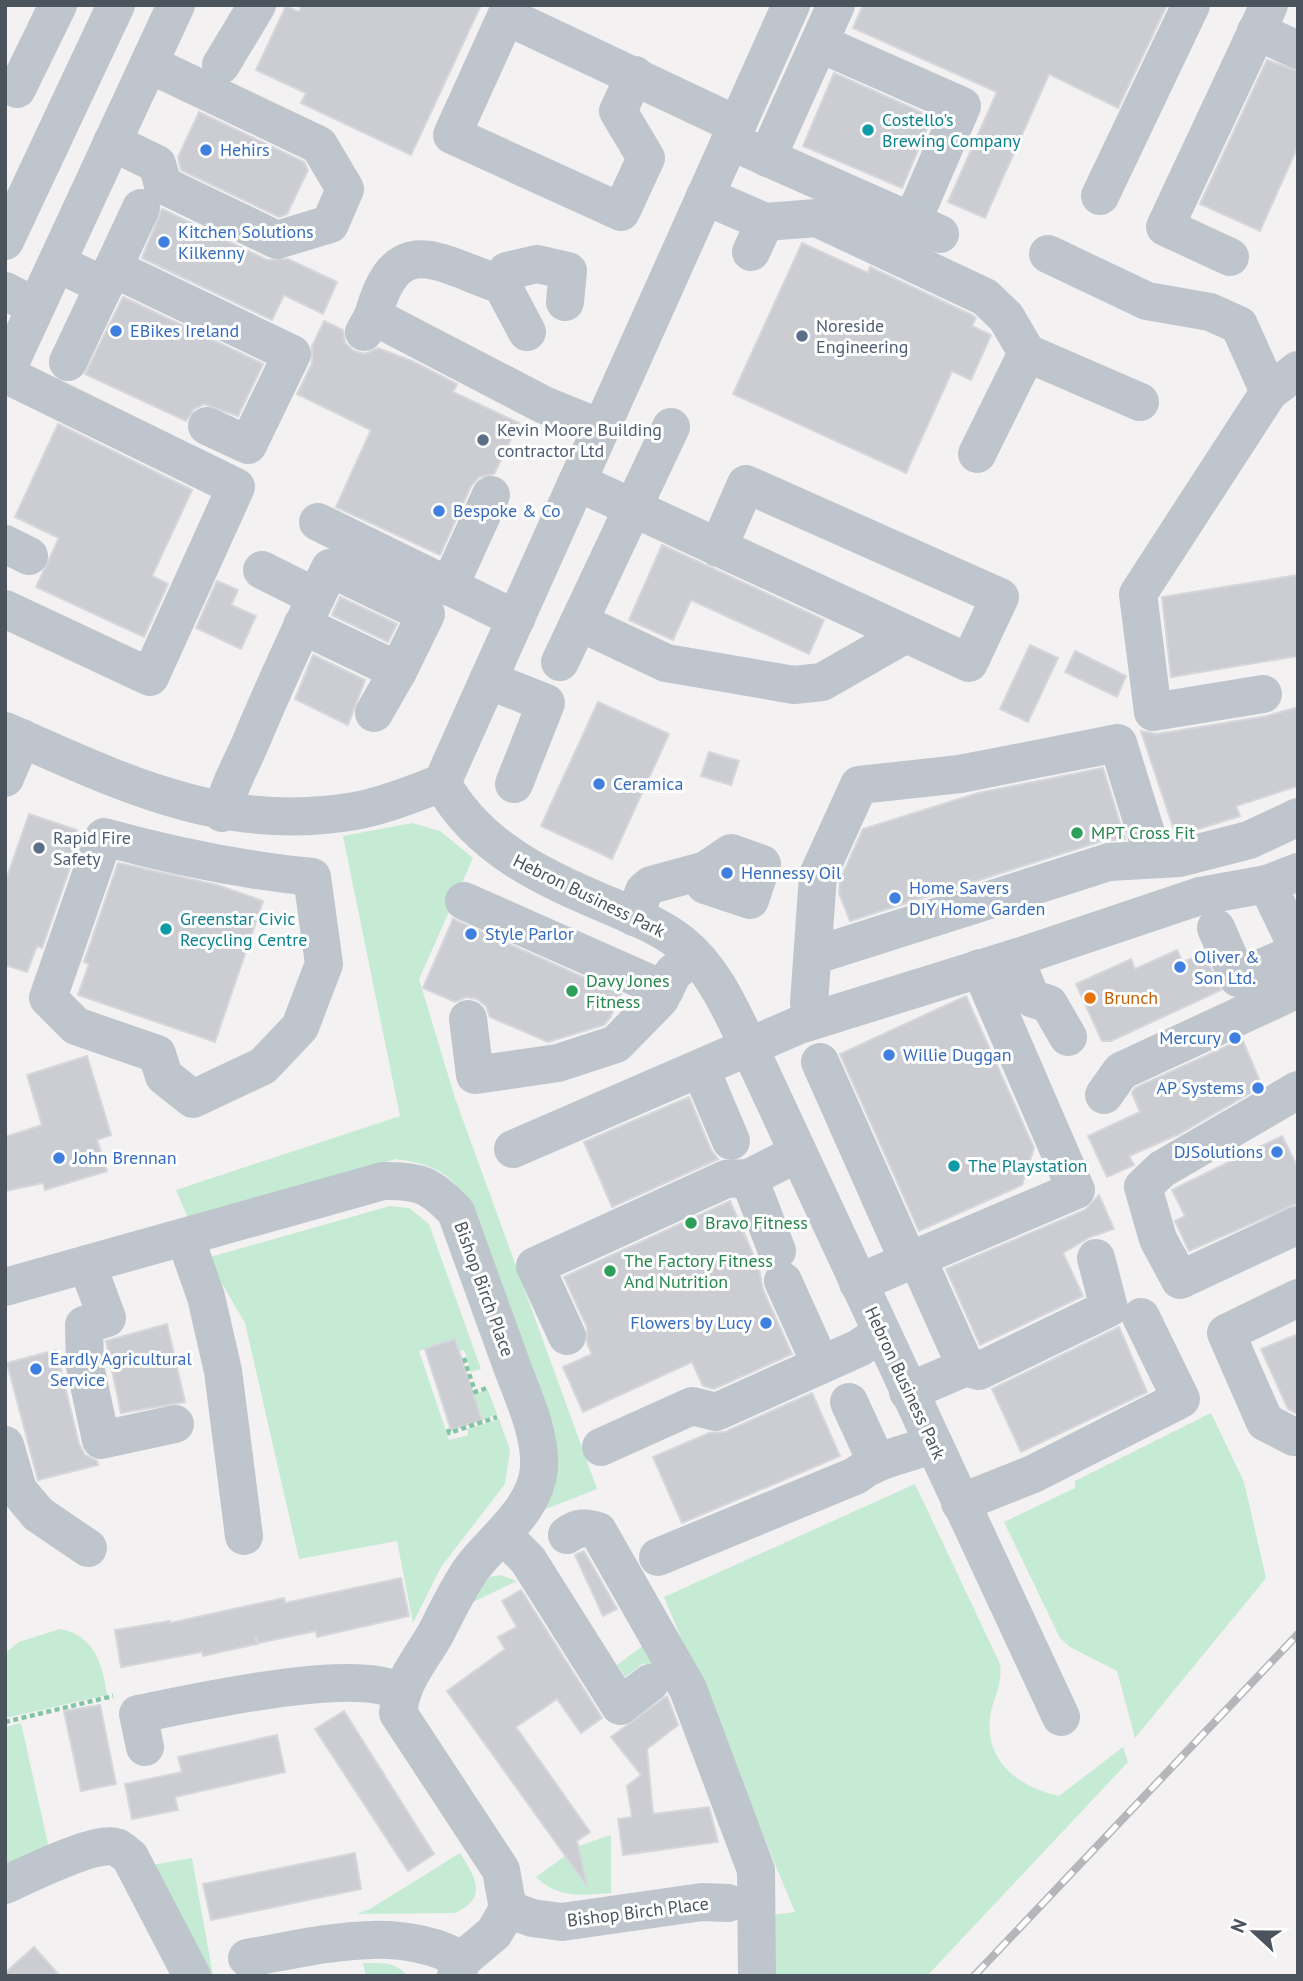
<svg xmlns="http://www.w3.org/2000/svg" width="1303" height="1981" font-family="'PT Sans',sans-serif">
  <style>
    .green { fill: #c5ebd4 }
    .building { fill: #cbcdd3; stroke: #d6d7db; stroke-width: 2 }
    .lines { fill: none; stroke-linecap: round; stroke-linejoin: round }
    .path { stroke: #80c6a4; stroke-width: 4.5; stroke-dasharray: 5 3.5; stroke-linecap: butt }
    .minor { stroke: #bec5cc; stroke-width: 38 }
    .rail-casing { stroke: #b4b6ba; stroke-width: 8 }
    .rail { stroke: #fff; stroke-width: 5; stroke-dasharray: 16; stroke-linecap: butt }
    .culture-dot { fill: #0f9aa8; stroke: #fff; stroke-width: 2.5 }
    .shop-dot { fill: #3f7fe0; stroke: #fff; stroke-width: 2.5 }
    .service-dot { fill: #5c6f8a; stroke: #fff; stroke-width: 2.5 }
    .leisure-dot { fill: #2e9e5b; stroke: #fff; stroke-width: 2.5 }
    .food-dot { fill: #e8710a; stroke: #fff; stroke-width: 2.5 }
    .labels { text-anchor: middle; stroke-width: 6; stroke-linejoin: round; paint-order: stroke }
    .culture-label { font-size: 18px; fill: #0d838f; stroke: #fff; text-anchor: start }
    .shop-label { font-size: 18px; fill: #366cbe; stroke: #fff; text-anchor: start }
    .service-label { font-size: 18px; fill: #4e5e75; stroke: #fff; text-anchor: start }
    .leisure-label { font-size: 18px; fill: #27864d; stroke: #fff; text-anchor: start }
    .street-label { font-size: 18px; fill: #4b545c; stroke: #fff }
    .food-label { font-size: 18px; fill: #c56008; stroke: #fff; text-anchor: start }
  </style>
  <rect width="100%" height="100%" fill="#f3f1f1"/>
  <!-- green -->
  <g class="green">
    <path d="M412,823L440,831L473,858L419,979L455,1098L597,1489L546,1509L556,1464L464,1194C443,1168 428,1164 396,1159L188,1218L176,1190L400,1116L343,836Z"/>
    <path d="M390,1206L409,1208L429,1224L481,1369L471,1372L464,1350L459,1351L455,1339L419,1351L449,1440L468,1435L467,1429L499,1419L510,1450L505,1484L441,1567L413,1623L397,1541L299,1559L245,1323L207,1258Z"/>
    <path d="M488,1390L497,1414L482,1420L473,1395Z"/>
    <path d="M1211,1413L1244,1482L1266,1578L1135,1738L1117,1671L1070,1647L1060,1638L1004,1522L1075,1488V1481Z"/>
    <path d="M915,1484L1000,1664C1003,1684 993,1698 990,1717C985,1762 1019,1787 1059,1796L1123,1747L1128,1762L927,1976H762L764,1916L795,1912L664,1597Z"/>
    <path d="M501,1575L517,1581L469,1604L489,1577Z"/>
    <path d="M60,1629C95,1636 102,1663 107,1695L5,1718V1653L19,1642Z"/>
    <path d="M649,1641L663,1691L644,1663L625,1677L617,1665Z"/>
    <path d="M21,1723L50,1853L5,1875V1727Z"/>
    <path d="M611,1835V1893C583,1895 558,1899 536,1877L579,1846Z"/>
    <path d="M460,1853C475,1877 489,1898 455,1913L357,1914L370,1909Z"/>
    <path d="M192,1858L213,1976H199L146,1866Z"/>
    <path d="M363,1963C380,1963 396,1961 407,1976H366Z"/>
  </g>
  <!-- building -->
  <g class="building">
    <path d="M302,5H481L411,155L301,103L306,93L256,70L286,6L299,12Z"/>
    <path d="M863,5H1167L1118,108L1049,74L985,218L948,202L997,92L853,28Z"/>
    <path d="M1267,60L1298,71V146L1260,231L1200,204Z"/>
    <path d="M834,73L932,117L902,188L803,146Z"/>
    <path d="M199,112L304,162L308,170L287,214L279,217L181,170L178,157Z"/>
    <path d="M162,209L267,260L288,259L337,282L323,314L284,295L272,320L142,258Z"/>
    <path d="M802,243L868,273L870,267L972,315L976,318L972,326L991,335L971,380L952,371L906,473L733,394Z"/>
    <path d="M123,297L263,364L238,416L204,404L194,409L186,421L85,374Z"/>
    <path d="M324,321L343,330L345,343L354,351L365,354L378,348L412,361L457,384L453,392L519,423L494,474L479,477L471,486L440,555L336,507L371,430L297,394L312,364V346Z"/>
    <path d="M58,424L192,490L152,576L168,584L144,637L36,587L59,538L15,517Z"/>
    <path d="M662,545L824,620L809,654L691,600L673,640L629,620Z"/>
    <path d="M1298,575V656L1171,677L1162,597Z"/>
    <path d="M217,581L238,590L231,605L256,616L241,649L196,628Z"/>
    <path d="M340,597L397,624L388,642L332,615Z"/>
    <path d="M1030,645L1058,658L1028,722L1000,709Z"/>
    <path d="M1075,651L1126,676L1117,697L1065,672Z"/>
    <path d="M313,655L365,680L348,725L295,699Z"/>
    <path d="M598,702L669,734L612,859L541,826Z"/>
    <path d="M1298,707V786L1236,806L1240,816L1176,836L1141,731L1157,734L1267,716Z"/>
    <path d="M709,752L739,761L731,785L701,776Z"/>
    <path d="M1103,768L1125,839L1102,841L850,921L839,893L840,880L863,829L978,793Z"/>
    <path d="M29,814L77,830L74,837L80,839L42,948L37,946L27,972L5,965V883Z"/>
    <path d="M118,863L217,885L263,901L215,1042L78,995L89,964L84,962Z"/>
    <path d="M453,919L621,994L610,1018L604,1025L548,1042L490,1017L486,1006L477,999L466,997L455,1002L423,988Z"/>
    <path d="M1177,950L1182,962L1204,954L1221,990L1111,1041H1102L1076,984L1131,959L1135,969Z"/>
    <path d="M966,996L1034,1148L1022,1185L919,1231L840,1054Z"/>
    <path d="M1242,1039L1262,1086L1179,1134L1129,1156L1134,1165L1107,1177L1088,1136L1140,1112L1132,1093L1135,1088Z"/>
    <path d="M87,1056L111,1135L97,1140L107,1171L45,1190L43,1183L5,1191V1137L42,1125L27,1075Z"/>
    <path d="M689,1097L711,1150L718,1159L612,1207L584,1142Z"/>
    <path d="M1282,1136L1298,1168V1203L1189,1251L1175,1221L1185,1216L1172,1190Z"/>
    <path d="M1099,1195L1114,1229L1090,1237L1063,1253L1083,1296L980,1345L946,1269L1085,1210Z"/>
    <path d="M730,1201L759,1268L763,1290L792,1354L714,1389L703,1386L692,1362L583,1412L563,1367L592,1354L587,1343V1327L564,1277Z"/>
    <path d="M167,1324L185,1402L121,1413L106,1341Z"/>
    <path d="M1119,1327L1147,1392L1021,1452L992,1389Z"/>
    <path d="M1298,1334V1414L1288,1409L1261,1349Z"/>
    <path d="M455,1339L482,1420L451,1430L425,1349Z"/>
    <path d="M56,1350L79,1444L85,1455L97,1461L98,1465L38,1480L7,1363Z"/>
    <path d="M812,1393L840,1456L682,1523L653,1457L709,1433L725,1432Z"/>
    <path d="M584,1551L617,1609L603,1616L575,1555Z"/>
    <path d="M401,1578L409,1616L317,1637L316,1631L259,1643L255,1637L257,1644L225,1651L203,1656L202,1652L121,1667L115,1630L170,1621V1623L284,1598L285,1603Z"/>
    <path d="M521,1590L602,1718L581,1733L557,1699L516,1727L590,1832L577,1841L587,1886L447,1691L505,1649L498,1637L517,1627L502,1601Z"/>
    <path d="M667,1696L678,1725L647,1749L653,1814L709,1807L718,1842L623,1855L618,1819L632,1817L627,1786L641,1775L611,1737Z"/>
    <path d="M100,1705L116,1784L81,1791L64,1711Z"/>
    <path d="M344,1711L434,1854L408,1871L315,1729Z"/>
    <path d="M277,1735L285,1772L175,1797L178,1810L132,1819L125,1784L182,1772L178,1757Z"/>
    <path d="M355,1853L361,1889L211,1920L203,1884Z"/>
    <path d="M34,1947L60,1976H5V1973Z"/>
  </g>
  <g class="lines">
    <!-- path -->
    <g class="path">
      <path d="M464,1358L475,1392L487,1388"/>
      <path d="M448,1429L449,1433L497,1417"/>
      <path d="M5,1722L113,1696"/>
    </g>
    <!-- minor -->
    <g class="minor">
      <path d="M1256,31L1298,50"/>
      <path d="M819,43L962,106L912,222"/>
      <path d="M221,65L257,5"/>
      <path d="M635,75L618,111L646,158L621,212L452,135L506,16L737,125"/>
      <path d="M17,89L58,5"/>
      <path d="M730,141L940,234"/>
      <path d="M112,142L157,164L163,185L277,240L330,224L345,189L319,145L149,64"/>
      <path d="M767,158L836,5"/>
      <path d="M705,196L765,222L751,252"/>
      <path d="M1100,196L1191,5"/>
      <path d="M765,222L817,218L985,297L1006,317L1027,353L977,454"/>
      <path d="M5,241L116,5"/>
      <path d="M1048,254L1147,301L1210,312L1239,325L1269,392"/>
      <path d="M1230,257L1165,227L1269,5"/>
      <path d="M57,263L104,286L113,268L292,354L248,445L207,426"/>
      <path d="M113,268L141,208"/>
      <path d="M502,285L507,271L537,264L568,271L565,302"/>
      <path d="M5,291L36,307"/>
      <path d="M373,316C397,228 437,263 502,285L527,332"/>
      <path d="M364,332L373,316L544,405L601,428"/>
      <path d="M1027,353L1140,402"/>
      <path d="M68,362L104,286"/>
      <path d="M5,374L236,487L150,677L5,609"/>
      <path d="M5,374L176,5"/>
      <path d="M577,482L969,663L1000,597L746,484L718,548"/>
      <path d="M318,522L516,619"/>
      <path d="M5,544L29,556"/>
      <path d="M262,570L316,597"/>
      <path d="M449,587L491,495"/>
      <path d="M579,622L666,663L794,685L822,682L906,634"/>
      <path d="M560,662L671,427"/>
      <path d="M488,680L546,703L514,784"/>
      <path d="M1263,694L1153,712L1138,594L1269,392L1298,370"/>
      <path d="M374,713L398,671"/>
      <path d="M5,731C121,782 224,834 355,811C384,806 414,793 442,783L791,5"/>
      <path d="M5,778L22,738"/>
      <path d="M442,783C480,851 547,879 615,908C638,918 661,927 681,943C714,969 731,1011 750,1049L1061,1717"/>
      <path d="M222,813C228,787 240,767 250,744C275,684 302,626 330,568L426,614L398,671L302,625"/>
      <path d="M104,837C173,856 241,870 312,877L324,964L300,1027L263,1066L193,1099L164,1076L157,1054L76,1026L48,998Z"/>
      <path d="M1267,884L1298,872"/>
      <path d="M464,901L665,990"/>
      <path d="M634,917L644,891L651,885L706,870L731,853L762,864L750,900L705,885L706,870"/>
      <path d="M1216,928L1238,978L1298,952"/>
      <path d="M813,956L1109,862L1179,858L1249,840L1298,817"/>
      <path d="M1015,958L1031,998L1049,1004L1068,1037"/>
      <path d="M468,1019L475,1075L558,1063L616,1044L660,999L673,973L694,956"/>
      <path d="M815,1020L809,1003L818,875L859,785L960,774L1118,743L1154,859"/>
      <path d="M820,1062L908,1260"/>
      <path d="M701,1070L731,1141"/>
      <path d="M1298,1090L1162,1169L1143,1187L1158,1239L1180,1280L1298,1225"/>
      <path d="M1104,1095L1121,1071L1298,989"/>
      <path d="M513,1149L799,1025L1015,958L1200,896L1267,884L1298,949"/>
      <path d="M749,1178L777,1251"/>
      <path d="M185,1237L206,1297L223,1371L244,1536"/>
      <path d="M87,1264L107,1318L84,1325L85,1366L101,1440L175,1424"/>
      <path d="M925,1276L966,1367"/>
      <path d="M783,1281L821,1365"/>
      <path d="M858,1283L1076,1190L980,968"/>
      <path d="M5,1287L383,1181C419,1180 431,1185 456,1212C474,1262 492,1311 510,1361C522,1395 541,1432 539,1468C536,1509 495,1538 472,1568C458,1588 447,1611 436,1633C420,1661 402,1679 398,1713L501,1870L508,1909L494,1933L462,1960L456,1976"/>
      <path d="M1298,1298L1226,1333L1265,1422L1294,1437L1298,1436"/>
      <path d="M567,1336L535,1266L726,1179L749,1178L798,1153"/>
      <path d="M908,1392L966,1367L979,1371L1109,1308L1096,1258"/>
      <path d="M849,1402L876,1461"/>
      <path d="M5,1445L18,1490L38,1514L88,1548"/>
      <path d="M601,1447L692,1406L716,1412L859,1348L881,1333"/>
      <path d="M960,1503L1033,1474L1181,1399L1141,1317"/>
      <path d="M503,1535L528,1560L620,1706L650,1683"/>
      <path d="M567,1535C578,1527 586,1527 598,1531L688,1689L756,1870L757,1976"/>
      <path d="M658,1557L855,1476C880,1457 903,1456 933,1444"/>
      <path d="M145,1747L138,1714C195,1703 354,1666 400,1692"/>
      <path d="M5,1885C25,1876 97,1840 116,1847C121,1849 126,1854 130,1857L192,1976"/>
      <path d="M508,1909L532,1918L562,1922L702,1902L728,1903"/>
      <path d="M247,1958C318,1946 396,1923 462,1960"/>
    </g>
    <!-- rail casing -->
    <g class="rail-casing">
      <path id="rail" d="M974,1976L1298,1634"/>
    </g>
    <!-- rail -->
    <use href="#rail" class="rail"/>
  </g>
  <!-- markers -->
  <g class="culture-dot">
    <circle cx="868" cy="130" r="7"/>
    <circle cx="166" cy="929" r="7"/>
    <circle cx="954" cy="1166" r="7"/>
  </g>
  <g class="shop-dot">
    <circle cx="206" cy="150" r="7"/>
    <circle cx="164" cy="242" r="7"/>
    <circle cx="116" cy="331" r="7"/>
    <circle cx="439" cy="511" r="7"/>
    <circle cx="599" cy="784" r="7"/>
    <circle cx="727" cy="873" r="7"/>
    <circle cx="895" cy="898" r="7"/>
    <circle cx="471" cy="934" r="7"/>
    <circle cx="1180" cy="967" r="7"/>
    <circle cx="1235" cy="1038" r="7"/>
    <circle cx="889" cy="1055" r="7"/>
    <circle cx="1258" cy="1088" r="7"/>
    <circle cx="1277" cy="1152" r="7"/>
    <circle cx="59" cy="1158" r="7"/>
    <circle cx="766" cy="1323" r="7"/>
    <circle cx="36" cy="1369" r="7"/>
  </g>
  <g class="service-dot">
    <circle cx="802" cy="336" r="7"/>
    <circle cx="483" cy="440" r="7"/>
    <circle cx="39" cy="848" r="7"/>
  </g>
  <g class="leisure-dot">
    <circle cx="1077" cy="833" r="7"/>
    <circle cx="572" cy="991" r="7"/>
    <circle cx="691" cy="1223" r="7"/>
    <circle cx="610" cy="1271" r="7"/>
  </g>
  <circle class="food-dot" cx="1090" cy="998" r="7"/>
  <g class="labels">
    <!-- culture labels -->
    <g class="culture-label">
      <text x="882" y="126">Costello's<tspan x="882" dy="21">Brewing Company</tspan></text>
      <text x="180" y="925">Greenstar Civic<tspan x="180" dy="21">Recycling Centre</tspan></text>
      <text x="968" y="1172">The Playstation</text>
    </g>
    <!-- shop labels -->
    <g class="shop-label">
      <text x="220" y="156">Hehirs</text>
      <text x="178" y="238">Kitchen Solutions<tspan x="178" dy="21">Kilkenny</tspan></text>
      <text x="130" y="337">EBikes Ireland</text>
      <text x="453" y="517">Bespoke &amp; Co</text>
      <text x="613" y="790">Ceramica</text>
      <text x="741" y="879">Hennessy Oil</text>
      <text x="909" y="894">Home Savers<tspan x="909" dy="21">DIY Home Garden</tspan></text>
      <text x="485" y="940">Style Parlor</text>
      <text x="1194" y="963">Oliver &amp;<tspan x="1194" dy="21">Son Ltd.</tspan></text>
      <text x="1221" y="1044" text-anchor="end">Mercury</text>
      <text x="903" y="1061">Willie Duggan</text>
      <text x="1244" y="1094" text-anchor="end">AP Systems</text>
      <text x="1263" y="1158" text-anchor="end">DJSolutions</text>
      <text x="73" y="1164">John Brennan</text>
      <text x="752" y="1329" text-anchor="end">Flowers by Lucy</text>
      <text x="50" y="1365">Eardly Agricultural<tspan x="50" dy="21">Service</tspan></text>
    </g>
    <!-- service labels -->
    <g class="service-label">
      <text x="816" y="332">Noreside<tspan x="816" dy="21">Engineering</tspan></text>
      <text x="497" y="436">Kevin Moore Building<tspan x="497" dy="21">contractor Ltd</tspan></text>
      <text x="53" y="844">Rapid Fire<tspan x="53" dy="21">Safety</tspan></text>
    </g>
    <!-- leisure labels -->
    <g class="leisure-label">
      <text x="1091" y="839">MPT Cross Fit</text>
      <text x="586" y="987">Davy Jones<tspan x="586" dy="21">Fitness</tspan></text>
      <text x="705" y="1229">Bravo Fitness</text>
      <text x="624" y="1267">The Factory Fitness<tspan x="624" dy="21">And Nutrition</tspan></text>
    </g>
    <!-- street labels -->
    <g class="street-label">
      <text transform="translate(589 896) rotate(26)" y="6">Hebron Business Park</text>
      <text transform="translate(484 1289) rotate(70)" y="6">Bishop Birch Place</text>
      <text transform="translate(905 1383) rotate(65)" y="6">Hebron Business Park</text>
      <text transform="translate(638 1912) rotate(-7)" y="6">Bishop Birch Place</text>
    </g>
    <!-- food labels -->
    <g class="food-label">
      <text x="1104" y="1004">Brunch</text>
    </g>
  </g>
  <!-- border -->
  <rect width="1303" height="1981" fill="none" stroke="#4b545c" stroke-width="14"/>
  <!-- north arrow -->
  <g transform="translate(1254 1932) rotate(292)" stroke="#ffffff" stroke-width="5" paint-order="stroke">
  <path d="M0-5L12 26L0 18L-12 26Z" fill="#4b545c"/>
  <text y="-10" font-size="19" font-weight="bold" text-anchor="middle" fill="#4b545c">N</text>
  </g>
</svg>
